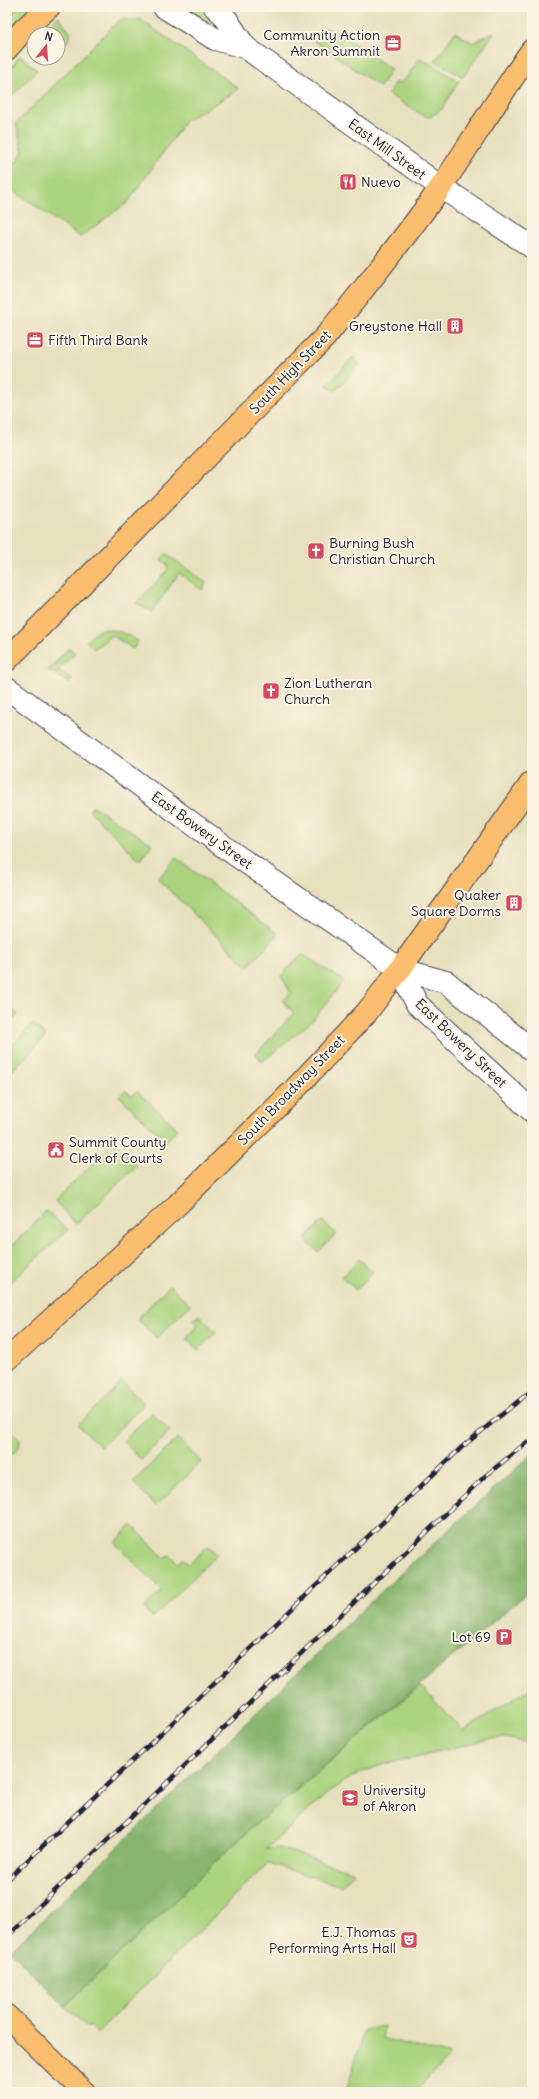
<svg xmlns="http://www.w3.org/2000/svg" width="539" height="2099" font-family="Delius,sans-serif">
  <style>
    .green { fill: #acd47f; stroke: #677b5d }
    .forest { fill: #89b66e; stroke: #566c54 }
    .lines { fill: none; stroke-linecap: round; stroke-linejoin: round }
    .minor-casing { stroke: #403e4e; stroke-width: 24 }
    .major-casing { stroke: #403e4e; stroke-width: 24 }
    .minor { stroke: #fff; stroke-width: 22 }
    .major { stroke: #fbbd6e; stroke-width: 22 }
    .rail-casing { stroke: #22223b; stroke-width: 4.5 }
    .rail { stroke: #fcf5e5; stroke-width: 3; stroke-dasharray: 9; stroke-linecap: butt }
    .labels { text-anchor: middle; stroke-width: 4; stroke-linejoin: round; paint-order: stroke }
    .poi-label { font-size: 14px; fill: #22223b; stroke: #fcf5e5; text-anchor: start }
    .street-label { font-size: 14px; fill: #22223b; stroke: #fcf5e5 }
  </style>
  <rect width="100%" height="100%" fill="#fcf5e5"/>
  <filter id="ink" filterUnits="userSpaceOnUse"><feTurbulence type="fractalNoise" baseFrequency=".025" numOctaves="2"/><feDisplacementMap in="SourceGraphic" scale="8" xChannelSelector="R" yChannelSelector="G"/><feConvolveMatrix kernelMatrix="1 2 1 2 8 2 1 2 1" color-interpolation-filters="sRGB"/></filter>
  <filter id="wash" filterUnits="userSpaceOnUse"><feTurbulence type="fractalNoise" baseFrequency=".012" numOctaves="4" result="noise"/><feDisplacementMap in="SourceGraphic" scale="16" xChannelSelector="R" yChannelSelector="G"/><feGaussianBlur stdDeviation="0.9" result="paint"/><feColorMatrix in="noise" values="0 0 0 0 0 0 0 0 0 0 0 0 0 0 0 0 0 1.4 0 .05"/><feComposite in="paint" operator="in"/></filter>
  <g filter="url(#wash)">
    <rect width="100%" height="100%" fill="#e7e0bd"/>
    <!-- green -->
    <g class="green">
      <path d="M17,7H30L7,33V19Z"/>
      <path d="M185,7H198L221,27L218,31Z"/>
      <path d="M58,16L70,32V39L58,50V34H40Z"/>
      <path d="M119,20H141L238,88L235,92L186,120L128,202L80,237L7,186V175L23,152L16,123Z"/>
      <path d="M322,28L334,30L391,69L380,87L313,40Z"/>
      <path d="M455,32L473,43L492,32L494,33L463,77L435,61Z"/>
      <path d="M20,56L37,70L9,99L7,97V73Z"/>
      <path d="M420,58L459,81L442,109L430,117L424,116L388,94L395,82L400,83L406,78Z"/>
      <path d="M353,357L360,364L335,391L327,385Z"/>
      <path d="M166,554L206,583L202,590L179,573L152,612L136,603L167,571L168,566L161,559Z"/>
      <path d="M102,629C117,630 126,633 138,641L133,649L112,635L94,649L86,641L98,631Z"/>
      <path d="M69,648L75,653L58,670L72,679L69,683L48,670Z"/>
      <path d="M93,806L152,844L140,861L91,812L90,810Z"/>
      <path d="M176,858L278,934L248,967L158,879Z"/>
      <path d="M302,954L344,981L312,1021L262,1062L256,1054L294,1013L283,1001L291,993L281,976Z"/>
      <path d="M7,1005L18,1015L7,1026Z"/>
      <path d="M33,1024L46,1036L7,1076V1050Z"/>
      <path d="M125,1090L132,1096L137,1091L178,1129L166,1141L119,1096Z"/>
      <path d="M114,1142L137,1166L76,1224L55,1201Z"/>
      <path d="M46,1211L68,1230L7,1285V1251Z"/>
      <path d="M322,1221L336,1234L318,1252L305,1239Z"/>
      <path d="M359,1259L373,1272L356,1290L342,1277Z"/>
      <path d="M170,1285L190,1305L157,1338L137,1319Z"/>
      <path d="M199,1315L216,1332L198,1350L186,1338L198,1325L193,1320Z"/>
      <path d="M122,1381L144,1404L101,1447L78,1425Z"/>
      <path d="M152,1413L170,1431L141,1460L123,1441Z"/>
      <path d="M7,1426L20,1439C20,1450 16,1452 7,1457Z"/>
      <path d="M178,1438L201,1462L156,1506L133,1482Z"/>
      <path d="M132,1525L165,1559L170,1555L178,1563L183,1559L189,1564L208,1546L217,1554L153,1618L144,1608L162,1590L115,1543Z"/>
      <path d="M420,1686L464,1731L532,1687V1744L506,1738L489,1739L378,1766L357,1774L331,1790L266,1849L279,1848L354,1872L341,1886L268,1863L97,2033L90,2026L88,2028L65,2006L248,1831Z"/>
      <path d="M384,2026L382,2038L450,2056L415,2092H346L364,2030Z"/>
    </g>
    <!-- forest -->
    <path class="forest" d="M532,1454V1589L248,1831L65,2006L10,1951L384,1589Z"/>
  </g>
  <g filter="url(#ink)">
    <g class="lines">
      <!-- minor casing -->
      <g class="minor-casing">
        <g id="minor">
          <path d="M164,7L215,39L245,47"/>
          <path d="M215,7L223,14L245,47L441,187L532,247"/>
          <path d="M7,688L230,851L400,969L446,982L532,1050"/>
          <path d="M400,969L417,1004L532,1111"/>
        </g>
      </g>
      <!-- major casing -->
      <g class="major-casing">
        <g id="major">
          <path d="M7,49L24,29L49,7"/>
          <path d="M7,660L326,336C365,287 405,238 441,187C472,141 500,95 532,50"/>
          <path d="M7,1360L177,1205L295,1089L367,1012L400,969L532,782"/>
          <path d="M7,2016L84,2092"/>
        </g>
      </g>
      <!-- minor -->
      <use href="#minor" class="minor"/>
      <!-- major -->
      <use href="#major" class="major"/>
      <!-- rail casing -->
      <g class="rail-casing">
        <g id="rail">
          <path d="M7,1880L462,1447L532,1390"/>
          <path d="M7,1937L484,1477L532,1438"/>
        </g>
      </g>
      <!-- rail -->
      <use href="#rail" class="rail"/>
    </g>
  </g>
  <!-- icons -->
  <defs>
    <g id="office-square" transform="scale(0.9)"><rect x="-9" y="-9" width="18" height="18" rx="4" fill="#d1495b" stroke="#fcf5e5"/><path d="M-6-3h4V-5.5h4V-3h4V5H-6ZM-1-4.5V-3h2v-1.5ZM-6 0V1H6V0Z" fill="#fff"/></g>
    <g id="restaurant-square" transform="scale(0.9)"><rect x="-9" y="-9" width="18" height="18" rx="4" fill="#d1495b" stroke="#fcf5e5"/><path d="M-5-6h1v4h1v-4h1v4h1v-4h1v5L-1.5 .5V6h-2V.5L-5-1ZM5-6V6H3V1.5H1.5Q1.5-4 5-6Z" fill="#fff"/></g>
    <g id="building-square" transform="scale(0.9)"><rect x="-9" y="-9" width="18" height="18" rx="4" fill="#d1495b" stroke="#fcf5e5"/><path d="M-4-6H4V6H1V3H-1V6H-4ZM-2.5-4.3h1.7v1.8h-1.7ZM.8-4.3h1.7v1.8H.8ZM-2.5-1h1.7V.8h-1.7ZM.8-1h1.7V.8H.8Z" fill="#fff"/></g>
    <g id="church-square" transform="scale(0.9)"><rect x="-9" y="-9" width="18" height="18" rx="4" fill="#d1495b" stroke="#fcf5e5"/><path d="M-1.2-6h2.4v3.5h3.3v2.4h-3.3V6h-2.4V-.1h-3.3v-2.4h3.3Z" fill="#fff"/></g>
    <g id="civic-square" transform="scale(0.9)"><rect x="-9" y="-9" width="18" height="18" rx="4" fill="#d1495b" stroke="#fcf5e5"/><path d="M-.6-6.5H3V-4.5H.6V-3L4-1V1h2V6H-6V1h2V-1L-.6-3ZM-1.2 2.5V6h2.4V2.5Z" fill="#fff"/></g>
    <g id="parking-square" transform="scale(0.9)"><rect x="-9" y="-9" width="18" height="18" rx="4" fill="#d1495b" stroke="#fcf5e5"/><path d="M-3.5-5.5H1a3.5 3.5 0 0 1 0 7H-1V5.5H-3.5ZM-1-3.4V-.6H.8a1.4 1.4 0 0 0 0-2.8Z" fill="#fff"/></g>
    <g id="university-square" transform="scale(0.9)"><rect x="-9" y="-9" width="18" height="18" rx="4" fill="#d1495b" stroke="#fcf5e5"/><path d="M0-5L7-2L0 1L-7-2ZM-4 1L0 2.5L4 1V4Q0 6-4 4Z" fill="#fff"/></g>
    <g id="theatre-square" transform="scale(0.9)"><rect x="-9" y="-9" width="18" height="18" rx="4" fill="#d1495b" stroke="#fcf5e5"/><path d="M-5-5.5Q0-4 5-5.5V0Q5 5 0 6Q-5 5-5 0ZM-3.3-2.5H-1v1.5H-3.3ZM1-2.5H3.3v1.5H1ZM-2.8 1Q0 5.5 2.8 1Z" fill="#fff"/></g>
  </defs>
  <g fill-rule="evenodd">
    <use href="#office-square" x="393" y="43"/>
    <use href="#restaurant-square" x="348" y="182"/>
    <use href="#building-square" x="455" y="326"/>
    <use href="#office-square" x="35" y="340"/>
    <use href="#church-square" x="316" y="551"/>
    <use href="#church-square" x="271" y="691"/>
    <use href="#building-square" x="514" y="903"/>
    <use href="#civic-square" x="56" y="1150"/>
    <use href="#parking-square" x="504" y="1637"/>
    <use href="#university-square" x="350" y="1798"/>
    <use href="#theatre-square" x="409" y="1940"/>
  </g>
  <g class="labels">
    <!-- poi labels -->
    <g class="poi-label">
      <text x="380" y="40" text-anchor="end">Community Action<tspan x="380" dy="16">Akron Summit</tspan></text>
      <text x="361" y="187">Nuevo</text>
      <text x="442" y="331" text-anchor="end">Greystone Hall</text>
      <text x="48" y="345">Fifth Third Bank</text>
      <text x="329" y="548">Burning Bush<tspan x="329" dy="16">Christian Church</tspan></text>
      <text x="284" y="688">Zion Lutheran<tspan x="284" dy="16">Church</tspan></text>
      <text x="501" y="900" text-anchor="end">Quaker<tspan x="501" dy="16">Square Dorms</tspan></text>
      <text x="69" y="1147">Summit County<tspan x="69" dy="16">Clerk of Courts</tspan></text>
      <text x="491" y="1642" text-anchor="end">Lot 69</text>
      <text x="363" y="1795">University<tspan x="363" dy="16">of Akron</tspan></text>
      <text x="396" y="1937" text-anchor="end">E.J. Thomas<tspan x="396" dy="16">Performing Arts Hall</tspan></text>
    </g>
    <!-- street labels -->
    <g class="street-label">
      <text transform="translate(387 149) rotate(36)" y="5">East Mill Street</text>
      <text transform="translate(290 372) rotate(-46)" y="5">South High Street</text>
      <text transform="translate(202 830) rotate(36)" y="5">East Bowery Street</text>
      <text transform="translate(461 1043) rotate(44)" y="5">East Bowery Street</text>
      <text transform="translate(291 1090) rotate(-46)" y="5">South Broadway Street</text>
    </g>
  </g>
  <!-- margin -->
  <rect width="539" height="2099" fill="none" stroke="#fcf5e5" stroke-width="24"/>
  <!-- north arrow -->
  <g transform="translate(46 46) rotate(17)"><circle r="19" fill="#fcf5e5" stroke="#a5a1a1"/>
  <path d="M0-3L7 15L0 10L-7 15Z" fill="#d1495b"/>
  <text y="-6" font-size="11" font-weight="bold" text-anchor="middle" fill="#22223b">N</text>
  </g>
</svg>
